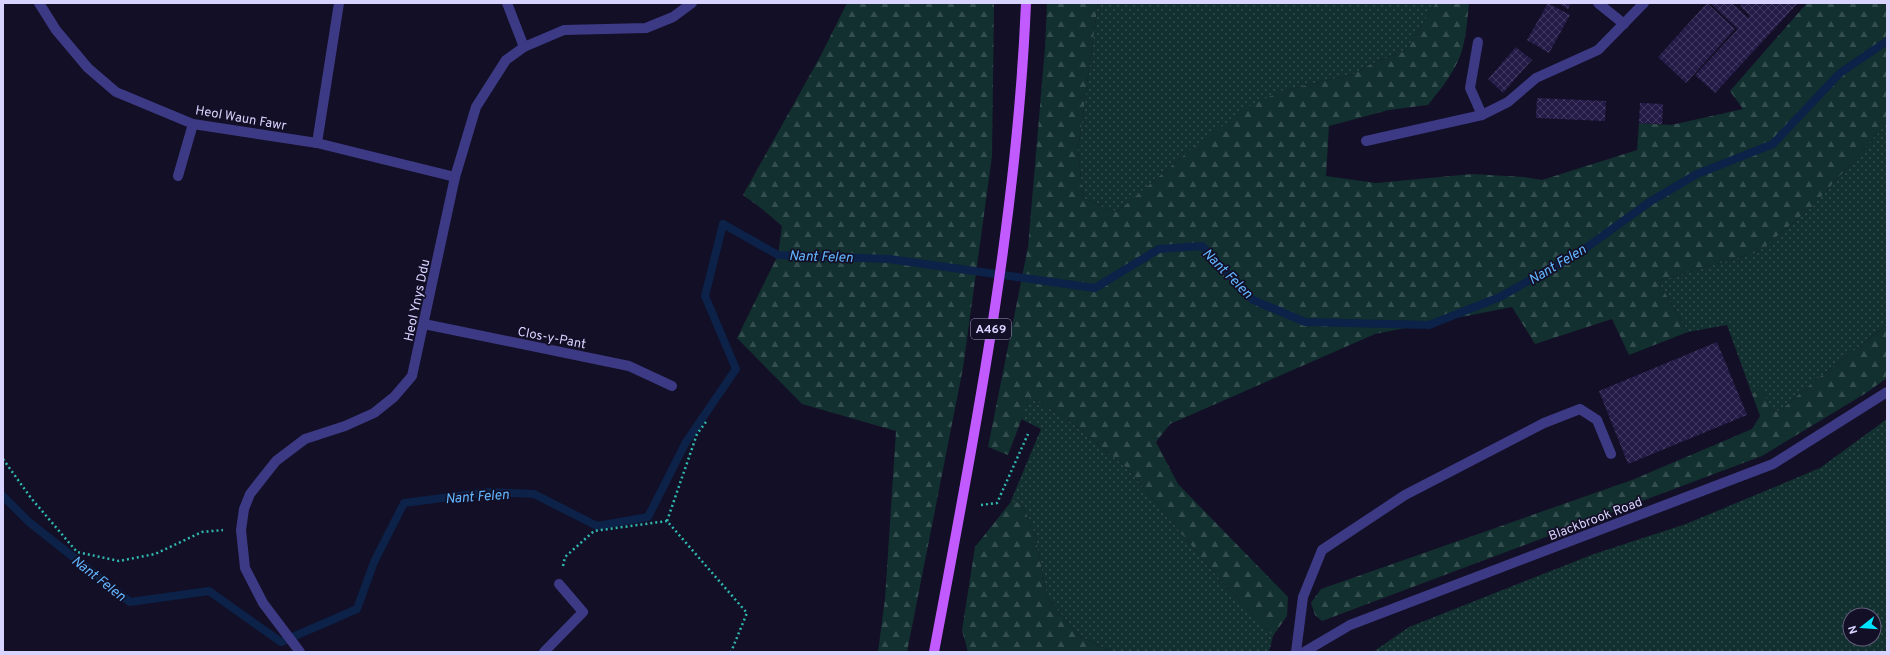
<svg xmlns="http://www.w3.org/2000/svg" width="1890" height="655" font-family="Overpass,sans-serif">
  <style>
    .grass { fill: url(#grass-dots); fill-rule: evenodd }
    .forest { fill: url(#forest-firs) }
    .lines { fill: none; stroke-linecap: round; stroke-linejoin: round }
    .stream { stroke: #0c2248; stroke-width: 8 }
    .building { fill: url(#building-cross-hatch) }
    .path { stroke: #2fb8b0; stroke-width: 2.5; stroke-dasharray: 2 3; stroke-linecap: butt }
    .service { stroke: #3d3a85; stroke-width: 10 }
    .minor { stroke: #3d3a85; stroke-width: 10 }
    .primary { stroke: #c25bff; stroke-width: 10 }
    .labels { text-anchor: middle; stroke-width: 3.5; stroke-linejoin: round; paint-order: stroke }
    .shield { fill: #130f26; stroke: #9e99be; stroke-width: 1 }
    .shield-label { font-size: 12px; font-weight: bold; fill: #d9d4ff }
    .street-label { font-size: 13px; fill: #d9d4ff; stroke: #130f26 }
    .water-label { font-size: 14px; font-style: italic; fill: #62b6ff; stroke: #130f26 }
  </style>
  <defs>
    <pattern id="grass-dots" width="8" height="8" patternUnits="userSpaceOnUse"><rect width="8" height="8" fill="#12302f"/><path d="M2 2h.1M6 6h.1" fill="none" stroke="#344d4e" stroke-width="1.8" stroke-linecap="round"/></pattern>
    <pattern id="forest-firs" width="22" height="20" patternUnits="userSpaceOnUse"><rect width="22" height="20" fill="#12302f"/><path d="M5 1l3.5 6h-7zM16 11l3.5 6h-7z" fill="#344d4e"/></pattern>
    <pattern id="building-cross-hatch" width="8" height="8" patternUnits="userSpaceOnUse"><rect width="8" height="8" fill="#241b47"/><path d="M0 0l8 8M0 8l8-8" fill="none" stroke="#433b63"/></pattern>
  </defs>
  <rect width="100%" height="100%" fill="#130f26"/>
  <!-- grass -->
  <g class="grass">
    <path d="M1098,3H1436L1405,51L1371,64L1354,74L1282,91L1195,146L1117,212L1083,198L1078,150Z"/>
    <path d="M1887,123V325L1812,383L1780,411L1771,410L1762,388L1752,394L1727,325L1688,332L1658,281L1758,252L1812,207Z"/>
    <path d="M1030,397L1067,419L1127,468L1221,581L1273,636L1269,652H1112L1078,635L1047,597L1035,534L1021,502L1010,503L1041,429L1021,419Z"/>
    <path d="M1887,419V652H1373L1409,627L1594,554L1686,524L1820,468ZM1850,615H1874V639H1850Z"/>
  </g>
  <!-- forest -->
  <g class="forest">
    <path d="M847,3H994L992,156L963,368L907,652H878L885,599L896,431L802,404L737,338L778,255L782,226L762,209L743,195L821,55Z"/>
    <path d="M1047,3H1098L1078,150L1083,198L1117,212L1195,146L1251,105L1282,91L1354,74L1371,64L1405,51L1436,3H1469C1467,22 1466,44 1458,61C1450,78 1439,91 1428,105L1389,110L1329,126L1326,176L1376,183L1472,174L1524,177L1542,180L1637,150L1639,123L1671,125L1743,109L1730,91L1807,3H1887V123L1812,207L1758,252L1658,281L1688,332L1629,355L1612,319L1535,344L1512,307L1375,334L1170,424L1156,442L1178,484L1288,597L1287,616L1273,636L1221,581L1127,468L1067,419L1030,397L1008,455L988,447L1028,247L1045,47Z"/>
    <path d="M1887,325V378L1866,393L1762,456L1322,621L1315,615L1311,603L1321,589L1632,480L1752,429L1760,416L1752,394L1762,387L1771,410L1780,411L1812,383Z"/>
    <path d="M1021,502L1035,534L1047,597L1078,635L1112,652H968L962,630L975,547L1010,503Z"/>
  </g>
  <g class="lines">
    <!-- stream -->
    <path class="stream" d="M3,496L29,522L130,602L209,591L281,642L357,609L374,562L404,503L489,492L534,494L597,526L648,517L686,442L736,369L705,296L723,224L778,255L889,259L1095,288L1159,249L1202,246L1253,300L1305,322L1429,325L1500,297L1583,250L1651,201L1697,174L1773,144L1840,73L1887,41"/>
  </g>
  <!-- building -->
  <g class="building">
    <path d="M1548,3L1570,15L1549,53L1527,40Z"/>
    <path d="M1558,3H1571L1568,9Z"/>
    <path d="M1707,3L1735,29L1686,83L1658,57Z"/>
    <path d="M1710,3H1732L1748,18L1750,16L1740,6L1743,3H1798L1715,93L1695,75L1738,29Z"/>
    <path d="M1516,47L1532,60L1503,93L1488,79Z"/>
    <path d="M1537,98L1606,101L1605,121L1536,118Z"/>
    <path d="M1640,103L1663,104L1662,124L1639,123Z"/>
    <path d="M1717,342L1747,415L1628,464L1599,391Z"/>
  </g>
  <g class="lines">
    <!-- path -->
    <g class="path">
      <path d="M706,422L697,434L667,521L747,613L731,652"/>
      <path d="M3,459L31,498L77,552L119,561L155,554L202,532L223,530"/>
      <path d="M981,505L997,503L1028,434"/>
      <path d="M563,566L565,557L594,531L667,521"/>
    </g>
    <!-- service -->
    <g class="service">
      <path d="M507,3L524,47"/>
      <path d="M1598,3L1624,24"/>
      <path d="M1478,42L1470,88L1482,115"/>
      <path d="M1366,141L1482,115L1508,102L1536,78L1598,50L1644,3"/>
      <path d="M1296,652L1303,597L1322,550L1405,495L1544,423L1580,409L1597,420L1611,454"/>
    </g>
    <!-- minor -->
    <g class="minor">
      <path d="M39,3L56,30L88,68L116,92L193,124L317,143L455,177"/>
      <path d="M317,143L339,3"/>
      <path d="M178,176L193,124"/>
      <path d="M424,324L629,366L672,386"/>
      <path d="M300,652L263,603L245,568L241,530L244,509L250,494L276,461L305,439L345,426L374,413L394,397L412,376L455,177L476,107L506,60L524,47L564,30L646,28L673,17L692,3"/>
      <path d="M544,652L583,612L559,584"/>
      <path d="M1304,652L1350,625L1773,464L1887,392"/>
    </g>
    <!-- primary -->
    <path class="primary" d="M934,652C974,438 1017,221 1026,3"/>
  </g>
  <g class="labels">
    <!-- shield labels -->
    <rect class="shield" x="971" y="319" width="40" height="20" rx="3"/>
    <g class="shield-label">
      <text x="991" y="333">A469</text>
    </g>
    <!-- street labels -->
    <g class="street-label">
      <text transform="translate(241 117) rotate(10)" y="5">Heol Waun Fawr</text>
      <text transform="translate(416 300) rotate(-78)" y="5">Heol Ynys Ddu</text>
      <text transform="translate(552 337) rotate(11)" y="5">Clos-y-Pant</text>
      <text transform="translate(1595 518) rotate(-21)" y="5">Blackbrook Road</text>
    </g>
    <!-- water labels -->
    <g class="water-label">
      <text transform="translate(821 256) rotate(2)" y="5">Nant Felen</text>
      <text transform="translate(1557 264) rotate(-31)" y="5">Nant Felen</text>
      <text transform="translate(1228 273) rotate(45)" y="5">Nant Felen</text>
      <text transform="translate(477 496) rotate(-4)" y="5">Nant Felen</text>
      <text transform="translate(99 578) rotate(38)" y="5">Nant Felen</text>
    </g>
  </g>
  <!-- border -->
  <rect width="1890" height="655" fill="none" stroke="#d9d4ff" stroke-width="8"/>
  <!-- north arrow -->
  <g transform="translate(1862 627) rotate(253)"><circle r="19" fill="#130f26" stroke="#625e7d"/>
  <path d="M0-3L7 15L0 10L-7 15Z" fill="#00e5ff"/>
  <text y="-6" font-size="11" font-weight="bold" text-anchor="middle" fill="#d9d4ff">N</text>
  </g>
</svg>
